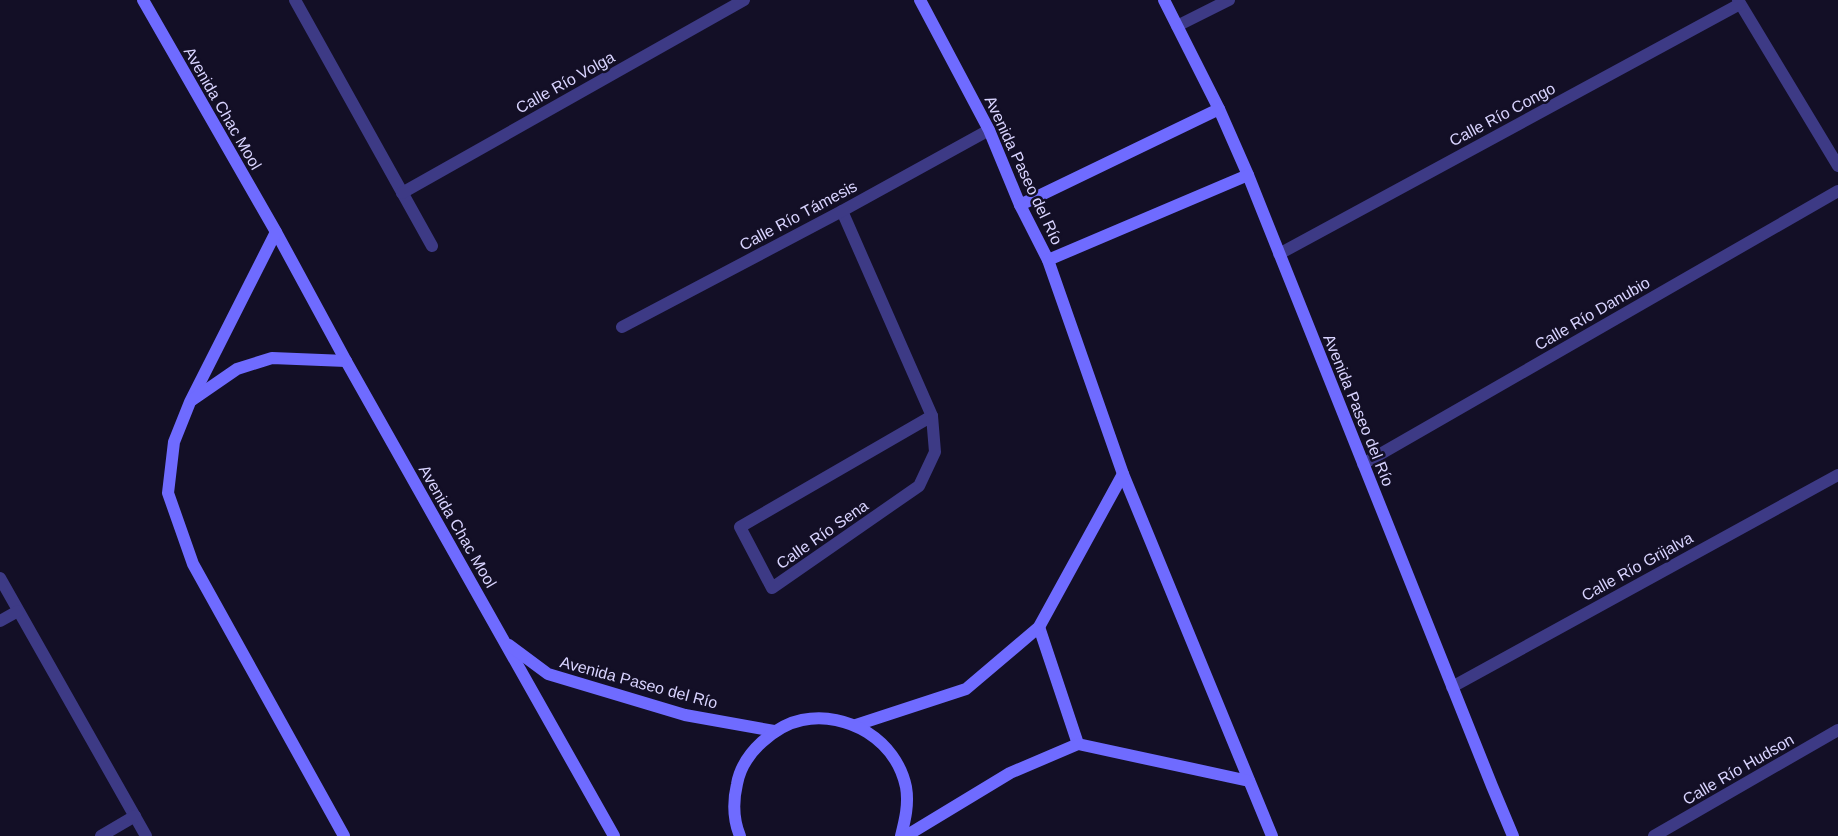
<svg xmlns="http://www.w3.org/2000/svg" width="1838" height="836" font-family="Helvetica,sans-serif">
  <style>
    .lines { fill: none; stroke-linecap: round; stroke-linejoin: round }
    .street { stroke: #3d3a85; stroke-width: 12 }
    .secondary { stroke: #6f6bff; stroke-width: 12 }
    .labels { text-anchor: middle; stroke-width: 5; stroke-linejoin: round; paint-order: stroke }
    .street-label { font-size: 16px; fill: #d9d4ff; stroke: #130f26 }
  </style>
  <rect width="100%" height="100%" fill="#130f26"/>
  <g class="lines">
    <!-- street -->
    <g class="street">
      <path d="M295,0L432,246"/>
      <path d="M1738,0L1838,166"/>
      <path d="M1177,26L1229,0"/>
      <path d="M402,193L744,0"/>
      <path d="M842,211L932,416"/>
      <path d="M1279,254L1740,4"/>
      <path d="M622,327L842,211L989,130"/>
      <path d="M932,416L935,452L919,486L772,588L740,527Z"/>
      <path d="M1363,464L1838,191"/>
      <path d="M0,578L146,836"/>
      <path d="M0,621L18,611"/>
      <path d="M1452,687L1838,475"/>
      <path d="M101,836L135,816"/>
      <path d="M1654,836L1838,730"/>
    </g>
    <!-- secondary -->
    <g class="secondary">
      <path d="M143,0L276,232L346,361L614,836"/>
      <path d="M920,0L989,130L1020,205L1048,260L1123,474L1272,836"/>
      <path d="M1164,0L1219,109L1248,175L1492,786L1513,836"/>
      <path d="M1020,205L1219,109"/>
      <path d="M276,232L190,402L174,442L168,493L193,564L344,836"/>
      <path d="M1048,260L1248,175"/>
      <path d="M192,400L237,369L272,358L346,361"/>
      <path d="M1039,627L1078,744"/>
      <path d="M509,645L548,674L685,715L774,731"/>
      <path d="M856,725L966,689L1039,627L1123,474"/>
      <path d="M740,836C733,819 733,801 737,784C740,767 750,753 762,742C773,732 787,723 802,720C848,711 896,740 906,787C909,804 905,820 901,836"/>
      <path d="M906,836L1010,773L1078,744L1249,781"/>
    </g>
  </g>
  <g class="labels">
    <!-- street labels -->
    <g class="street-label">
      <text transform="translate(565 82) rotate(-29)" y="6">Calle Río Volga</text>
      <text transform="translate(223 108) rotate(60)" y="6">Avenida Chac Mool</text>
      <text transform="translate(1502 114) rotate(-28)" y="6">Calle Río Congo</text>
      <text transform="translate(1024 170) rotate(65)" y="6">Avenida Paseo del Río</text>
      <text transform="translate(798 215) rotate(-28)" y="6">Calle Río Támesis</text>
      <text transform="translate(1592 313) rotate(-30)" y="6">Calle Río Danubio</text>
      <text transform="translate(1359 410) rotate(68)" y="6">Avenida Paseo del Río</text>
      <text transform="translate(458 526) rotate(60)" y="6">Avenida Chac Mool</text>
      <text transform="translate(822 534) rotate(-35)" y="6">Calle Río Sena</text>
      <text transform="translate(1637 566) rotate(-29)" y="6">Calle Río Grijalva</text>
      <text transform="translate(639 682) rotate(15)" y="6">Avenida Paseo del Río</text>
      <text transform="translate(1738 769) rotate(-30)" y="6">Calle Río Hudson</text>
    </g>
  </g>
</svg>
